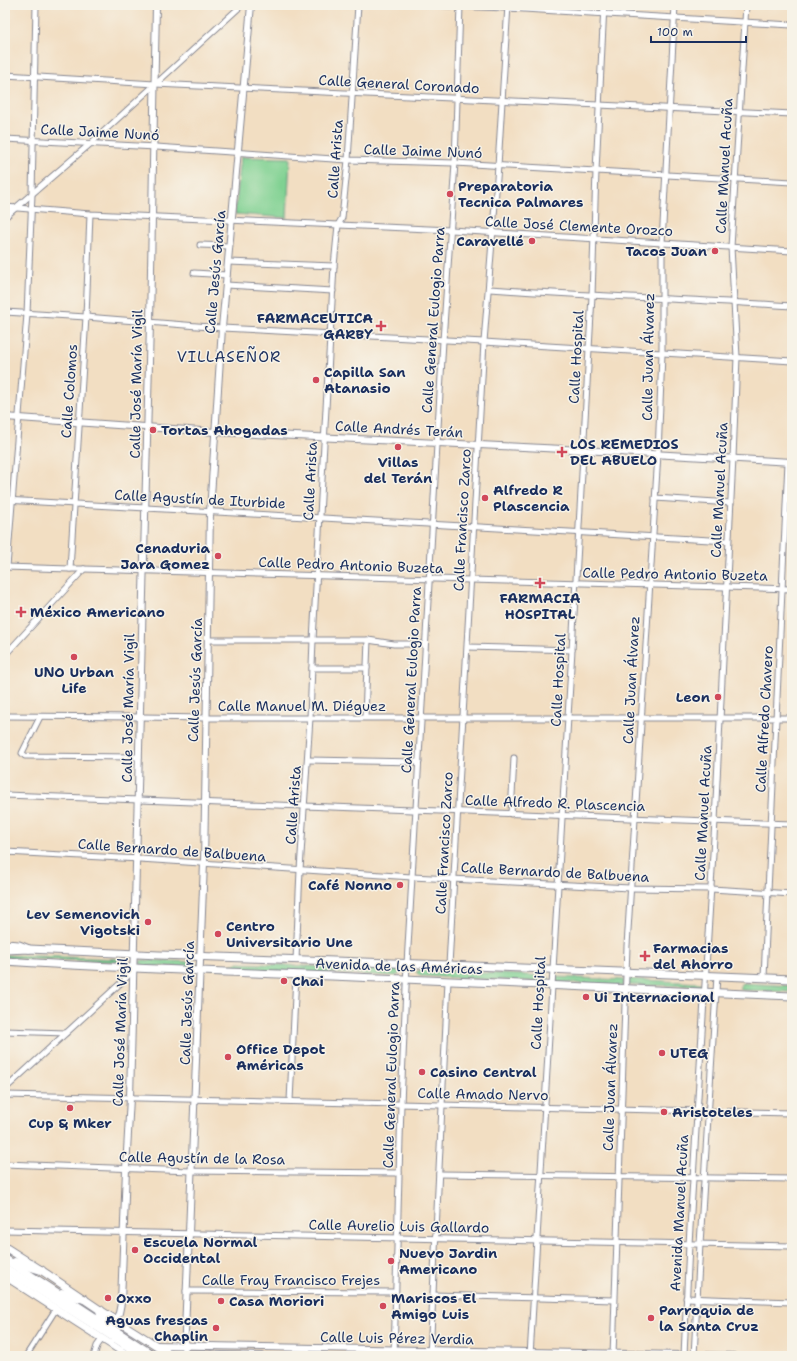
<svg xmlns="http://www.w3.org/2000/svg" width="797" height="1361" font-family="'Shantell Sans',sans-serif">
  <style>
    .green { fill: #80d192; stroke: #4e8078 }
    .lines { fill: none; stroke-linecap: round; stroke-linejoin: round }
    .minor-casing { stroke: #868690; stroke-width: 7 }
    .tertiary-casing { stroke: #868690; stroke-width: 8 }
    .secondary-casing { stroke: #868690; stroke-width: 9 }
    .primary-casing { stroke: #868690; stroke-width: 10 }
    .minor { stroke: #fff; stroke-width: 5 }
    .tertiary { stroke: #fff; stroke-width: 6 }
    .secondary { stroke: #fff; stroke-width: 7 }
    .primary { stroke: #fff; stroke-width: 8 }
    .poi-dot { fill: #d1495b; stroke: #f7f3e8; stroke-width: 1.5 }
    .labels { text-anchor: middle; stroke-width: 3; stroke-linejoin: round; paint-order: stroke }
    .street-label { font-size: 14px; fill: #1b2f5e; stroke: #f7f3e8 }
    .poi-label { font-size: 14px; font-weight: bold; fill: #1b2f5e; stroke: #f7f3e8; text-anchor: start }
    .neighbourhood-label { font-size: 15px; letter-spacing: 1px; fill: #1b2f5e; stroke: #f7f3e8 }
  </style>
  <rect width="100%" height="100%" fill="#f7f3e8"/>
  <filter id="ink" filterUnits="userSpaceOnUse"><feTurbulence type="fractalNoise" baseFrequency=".025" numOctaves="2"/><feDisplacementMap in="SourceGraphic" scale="8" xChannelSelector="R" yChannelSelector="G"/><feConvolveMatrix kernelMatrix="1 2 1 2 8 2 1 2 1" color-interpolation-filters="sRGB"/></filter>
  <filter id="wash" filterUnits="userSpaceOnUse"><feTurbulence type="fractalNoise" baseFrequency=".012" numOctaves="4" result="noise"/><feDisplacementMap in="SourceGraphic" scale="16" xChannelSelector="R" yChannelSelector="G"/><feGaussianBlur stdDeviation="0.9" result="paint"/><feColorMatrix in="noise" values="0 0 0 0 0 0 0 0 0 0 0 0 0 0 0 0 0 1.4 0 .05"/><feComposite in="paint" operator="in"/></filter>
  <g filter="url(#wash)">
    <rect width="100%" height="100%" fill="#f2dec2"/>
    <!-- green -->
    <g class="green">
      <path d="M241,157L290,158L287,218L235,214Z"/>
      <path d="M5,955L120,959L122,960L120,962L5,958Z"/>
      <path d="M143,960L195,962L197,965L195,967L143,966L139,962Z"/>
      <path d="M238,963L396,970L401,973L396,976L207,968L206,966H227Z"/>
      <path d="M420,970L547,976L550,979L547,982L420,976L416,972Z"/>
      <path d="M556,977L624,980L623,986L556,982Z"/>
      <path d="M627,979L699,983L702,984L701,986L628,985Z"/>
      <path d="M742,983L792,986V992L741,990L740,986Z"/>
    </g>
  </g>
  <g filter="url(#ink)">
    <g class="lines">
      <!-- minor casing -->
      <g class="minor-casing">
        <g id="minor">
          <path d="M428,5L507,8L792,25"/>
          <path d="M5,75L155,84L792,114"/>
          <path d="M5,139L156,147L348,160L455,163L792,182"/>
          <path d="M5,207L90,214L451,230L792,251"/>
          <path d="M5,217L90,144L242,5"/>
          <path d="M200,245L229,246"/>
          <path d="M228,262L334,266"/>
          <path d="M194,273L227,275"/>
          <path d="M226,285L333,291"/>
          <path d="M489,289C590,296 691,299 792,306"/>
          <path d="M5,312L86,317L222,328L484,342L792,361"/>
          <path d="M655,498L731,503"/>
          <path d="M5,500L728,541"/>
          <path d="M5,567L70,569H84L792,589"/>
          <path d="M7,567L27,314L32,194L36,5"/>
          <path d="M70,569L86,317L90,214"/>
          <path d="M209,640H368L394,644H425"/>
          <path d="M468,647L572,650"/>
          <path d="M5,655L84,569"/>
          <path d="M312,668H367"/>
          <path d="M5,716L142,717L206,718H792"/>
          <path d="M40,717L22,753L25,756L139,757"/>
          <path d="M365,717L368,640"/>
          <path d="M308,760L419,762"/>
          <path d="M5,795L792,824"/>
          <path d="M511,814L514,758"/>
          <path d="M5,852L140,859L412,877L630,888L711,889L792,894"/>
          <path d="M296,960L300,870L310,718L313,640L334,266L338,225L342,218L348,160L358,5"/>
          <path d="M449,965L484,342L498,166L508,5"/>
          <path d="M764,977L788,462"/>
          <path d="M5,1031L66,1033"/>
          <path d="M5,1089L124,980L134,969"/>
          <path d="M5,1095L792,1113"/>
          <path d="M290,1101L296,975"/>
          <path d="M5,1164L191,1171L399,1173"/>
          <path d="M439,1174L792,1179"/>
          <path d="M5,1230L792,1246"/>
          <path d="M186,1291L395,1292"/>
          <path d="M433,1295L614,1300"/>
          <path d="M686,1298L792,1302"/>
          <path d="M26,1356L56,1309"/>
          <path d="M94,1356L97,1346L102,1339"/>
          <path d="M394,1356L401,1104L407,964L443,341L455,163L460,5"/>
          <path d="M430,1356L448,981"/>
          <path d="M530,1356L572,650L592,296L596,171L604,5"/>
          <path d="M613,1356L627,946L658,454L662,354V243L675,5"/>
          <path d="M684,1356L689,1244L715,821L733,458L737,357L731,247L746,5"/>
          <path d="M694,1356L700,1244L717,976"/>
        </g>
      </g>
      <!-- tertiary casing -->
      <g class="tertiary-casing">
        <g id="tertiary">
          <path d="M5,417L215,432L583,450L792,462"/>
          <path d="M114,1323L119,1313L121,1303L126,1169L130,1098L150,323L156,5"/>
          <path d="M156,1345L733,1356"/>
          <path d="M184,1354L262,1356"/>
          <path d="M184,1356L204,863L210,512L222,328L251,5"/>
        </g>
      </g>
      <!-- secondary casing -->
      <g class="secondary-casing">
        <g id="secondary">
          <path d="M5,944L19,945L29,949"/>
          <path d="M5,950L29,949L159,955L449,965L792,979"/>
          <path d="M5,961C138,970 271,973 404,979C534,984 663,991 792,996"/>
          <path d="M5,1247L41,1270L100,1310L173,1356"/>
          <path d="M5,1276L129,1356"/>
          <path d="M208,1356L211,1355"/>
        </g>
      </g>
      <!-- primary casing -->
      <g class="primary-casing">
        <g id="primary">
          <path d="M5,1259L154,1356"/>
          <path d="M15,1262L41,1270"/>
          <path d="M5,1268L143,1356"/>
          <path d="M62,1293L84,1299"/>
          <path d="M100,1310L103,1322"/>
        </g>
      </g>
      <!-- minor -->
      <use href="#minor" class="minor"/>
      <!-- tertiary -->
      <use href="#tertiary" class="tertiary"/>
      <!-- secondary -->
      <use href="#secondary" class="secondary"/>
      <!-- primary -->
      <use href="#primary" class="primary"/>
    </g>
  </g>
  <!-- markers -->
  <g class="poi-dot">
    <circle cx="450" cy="194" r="4"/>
    <circle cx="532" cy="241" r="4"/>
    <circle cx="715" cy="251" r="4"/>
    <path d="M379 320h4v4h4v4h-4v4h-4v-4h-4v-4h4z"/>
    <circle cx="316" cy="380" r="4"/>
    <circle cx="153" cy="430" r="4"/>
    <circle cx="398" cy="447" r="4"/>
    <path d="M560 446h4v4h4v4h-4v4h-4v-4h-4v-4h4z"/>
    <circle cx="485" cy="498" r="4"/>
    <circle cx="218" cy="556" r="4"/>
    <path d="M538 577h4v4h4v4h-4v4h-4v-4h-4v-4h4z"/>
    <path d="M19 606h4v4h4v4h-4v4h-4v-4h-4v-4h4z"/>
    <circle cx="74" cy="657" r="4"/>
    <circle cx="718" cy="697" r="4"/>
    <circle cx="400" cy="885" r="4"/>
    <circle cx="148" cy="922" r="4"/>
    <circle cx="218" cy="934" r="4"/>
    <path d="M643 950h4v4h4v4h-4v4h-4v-4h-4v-4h4z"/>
    <circle cx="284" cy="981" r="4"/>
    <circle cx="586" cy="997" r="4"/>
    <circle cx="662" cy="1053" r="4"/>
    <circle cx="228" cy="1057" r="4"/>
    <circle cx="422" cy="1072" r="4"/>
    <circle cx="70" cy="1108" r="4"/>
    <circle cx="664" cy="1112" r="4"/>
    <circle cx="135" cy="1250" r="4"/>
    <circle cx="391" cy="1261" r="4"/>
    <circle cx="108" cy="1298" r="4"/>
    <circle cx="221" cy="1301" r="4"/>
    <circle cx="383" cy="1306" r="4"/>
    <circle cx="651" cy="1318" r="4"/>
    <circle cx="216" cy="1328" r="4"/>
  </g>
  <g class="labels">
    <!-- street labels -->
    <g class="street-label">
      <text transform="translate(399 84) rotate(3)" y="5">Calle General Coronado</text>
      <text transform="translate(100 132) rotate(3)" y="5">Calle Jaime Nunó</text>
      <text transform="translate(423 151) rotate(2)" y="5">Calle Jaime Nunó</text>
      <text transform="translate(335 159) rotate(-86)" y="5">Calle Arista</text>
      <text transform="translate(724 166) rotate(-87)" y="5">Calle Manuel Acuña</text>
      <text transform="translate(579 226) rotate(3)" y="5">Calle José Clemente Orozco</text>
      <text transform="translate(215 272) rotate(-85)" y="5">Calle Jesús García</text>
      <text transform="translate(433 320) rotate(-86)" y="5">Calle General Eulogio Parra</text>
      <text transform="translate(576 357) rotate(-87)" y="5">Calle Hospital</text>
      <text transform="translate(648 357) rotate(-89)" y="5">Calle Juan Álvarez</text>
      <text transform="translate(136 384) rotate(-89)" y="5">Calle José María Vigil</text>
      <text transform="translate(69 391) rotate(-86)" y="5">Calle Colomos</text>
      <text transform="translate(399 429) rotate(3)" y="5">Calle Andrés Terán</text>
      <text transform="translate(310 481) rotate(-87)" y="5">Calle Arista</text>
      <text transform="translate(719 490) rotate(-87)" y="5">Calle Manuel Acuña</text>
      <text transform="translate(200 499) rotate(3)" y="5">Calle Agustín de Iturbide</text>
      <text transform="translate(462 520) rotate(-87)" y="5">Calle Francisco Zarco</text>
      <text transform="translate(351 565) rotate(2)" y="5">Calle Pedro Antonio Buzeta</text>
      <text transform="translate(675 574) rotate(1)" y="5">Calle Pedro Antonio Buzeta</text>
      <text transform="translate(195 680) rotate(-88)" y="5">Calle Jesús García</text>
      <text transform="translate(411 680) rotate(-87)" y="5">Calle General Eulogio Parra</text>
      <text transform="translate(558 680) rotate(-87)" y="5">Calle Hospital</text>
      <text transform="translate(631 680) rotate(-87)" y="5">Calle Juan Álvarez</text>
      <text x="302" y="711">Calle Manuel M. Diéguez</text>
      <text transform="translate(128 708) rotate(-89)" y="5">Calle José María Vigil</text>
      <text transform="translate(764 719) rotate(-87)" y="5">Calle Alfredo Chavero</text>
      <text transform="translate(555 803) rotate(2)" y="5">Calle Alfredo R. Plascencia</text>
      <text transform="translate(293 805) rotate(-86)" y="5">Calle Arista</text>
      <text transform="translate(703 813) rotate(-87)" y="5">Calle Manuel Acuña</text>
      <text transform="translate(444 843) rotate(-87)" y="5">Calle Francisco Zarco</text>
      <text transform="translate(172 850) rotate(4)" y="5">Calle Bernardo de Balbuena</text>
      <text transform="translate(555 872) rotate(3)" y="5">Calle Bernardo de Balbuena</text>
      <text transform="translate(399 966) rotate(2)" y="5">Avenida de las Américas</text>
      <text transform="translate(187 1003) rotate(-88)" y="5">Calle Jesús García</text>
      <text transform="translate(538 1003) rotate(-87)" y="5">Calle Hospital</text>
      <text transform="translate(120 1032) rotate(-88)" y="5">Calle José María Vigil</text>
      <text transform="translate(391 1075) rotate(-88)" y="5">Calle General Eulogio Parra</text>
      <text transform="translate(610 1087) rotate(-88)" y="5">Calle Juan Álvarez</text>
      <text transform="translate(483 1094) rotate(1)" y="5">Calle Amado Nervo</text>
      <text transform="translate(202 1158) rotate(1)" y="5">Calle Agustín de la Rosa</text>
      <text transform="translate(679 1213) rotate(-87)" y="5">Avenida Manuel Acuña</text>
      <text transform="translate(399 1226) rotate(1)" y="5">Calle Aurelio Luis Gallardo</text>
      <text x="291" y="1285">Calle Fray Francisco Frejes</text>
      <text transform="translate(397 1338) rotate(1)" y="5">Calle Luis Pérez Verdia</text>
    </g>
    <!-- poi labels -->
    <g class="poi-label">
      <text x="458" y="191">Preparatoria<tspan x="458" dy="16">Tecnica Palmares</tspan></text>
      <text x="524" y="246" text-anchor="end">Caravellé</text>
      <text x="707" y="256" text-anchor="end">Tacos Juan</text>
      <text x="373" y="323" text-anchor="end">FARMACEUTICA<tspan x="373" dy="16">GARBY</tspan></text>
      <text x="324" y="377">Capilla San<tspan x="324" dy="16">Atanasio</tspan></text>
      <text x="161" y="435">Tortas Ahogadas</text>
      <text x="570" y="449">LOS REMEDIOS<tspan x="570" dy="16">DEL ABUELO</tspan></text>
      <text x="398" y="467" text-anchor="middle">Villas<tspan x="398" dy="16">del Terán</tspan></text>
      <text x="493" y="495">Alfredo R<tspan x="493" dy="16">Plascencia</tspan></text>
      <text x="210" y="553" text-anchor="end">Cenaduria<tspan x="210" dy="16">Jara Gomez</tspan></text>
      <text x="540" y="603" text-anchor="middle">FARMACIA<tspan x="540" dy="16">HOSPITAL</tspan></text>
      <text x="30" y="617">México Americano</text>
      <text x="74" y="677" text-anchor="middle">UNO Urban<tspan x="74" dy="16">Life</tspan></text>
      <text x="710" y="702" text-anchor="end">Leon</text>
      <text x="392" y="890" text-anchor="end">Café Nonno</text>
      <text x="140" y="919" text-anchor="end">Lev Semenovich<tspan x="140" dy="16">Vigotski</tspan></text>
      <text x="226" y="931">Centro<tspan x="226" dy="16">Universitario Une</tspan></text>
      <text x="653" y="953">Farmacias<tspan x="653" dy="16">del Ahorro</tspan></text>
      <text x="292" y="986">Chai</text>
      <text x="594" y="1002">Ui Internacional</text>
      <text x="236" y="1054">Office Depot<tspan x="236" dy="16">Américas</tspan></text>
      <text x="670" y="1058">UTEG</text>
      <text x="430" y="1077">Casino Central</text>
      <text x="672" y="1117">Aristoteles</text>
      <text x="70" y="1128" text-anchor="middle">Cup &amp; Mker</text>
      <text x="143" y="1247">Escuela Normal<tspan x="143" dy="16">Occidental</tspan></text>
      <text x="399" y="1258">Nuevo Jardin<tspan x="399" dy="16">Americano</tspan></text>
      <text x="116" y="1303">Oxxo</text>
      <text x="391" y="1303">Mariscos El<tspan x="391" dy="16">Amigo Luis</tspan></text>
      <text x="229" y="1306">Casa Moriori</text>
      <text x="659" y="1315">Parroquia de<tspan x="659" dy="16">la Santa Cruz</tspan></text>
      <text x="208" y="1325" text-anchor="end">Aguas frescas<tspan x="208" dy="16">Chaplin</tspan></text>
    </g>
    <!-- neighbourhood labels -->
    <g class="neighbourhood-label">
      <text x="229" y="362">VILLASEÑOR</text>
    </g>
  </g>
  <!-- margin -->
  <rect width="797" height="1361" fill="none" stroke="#f7f3e8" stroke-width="20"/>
  <!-- scale -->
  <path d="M651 36v6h95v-6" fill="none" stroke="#1b2f5e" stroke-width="2"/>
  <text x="657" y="36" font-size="12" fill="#1b2f5e" stroke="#f7f3e8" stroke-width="3" paint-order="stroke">100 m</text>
</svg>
